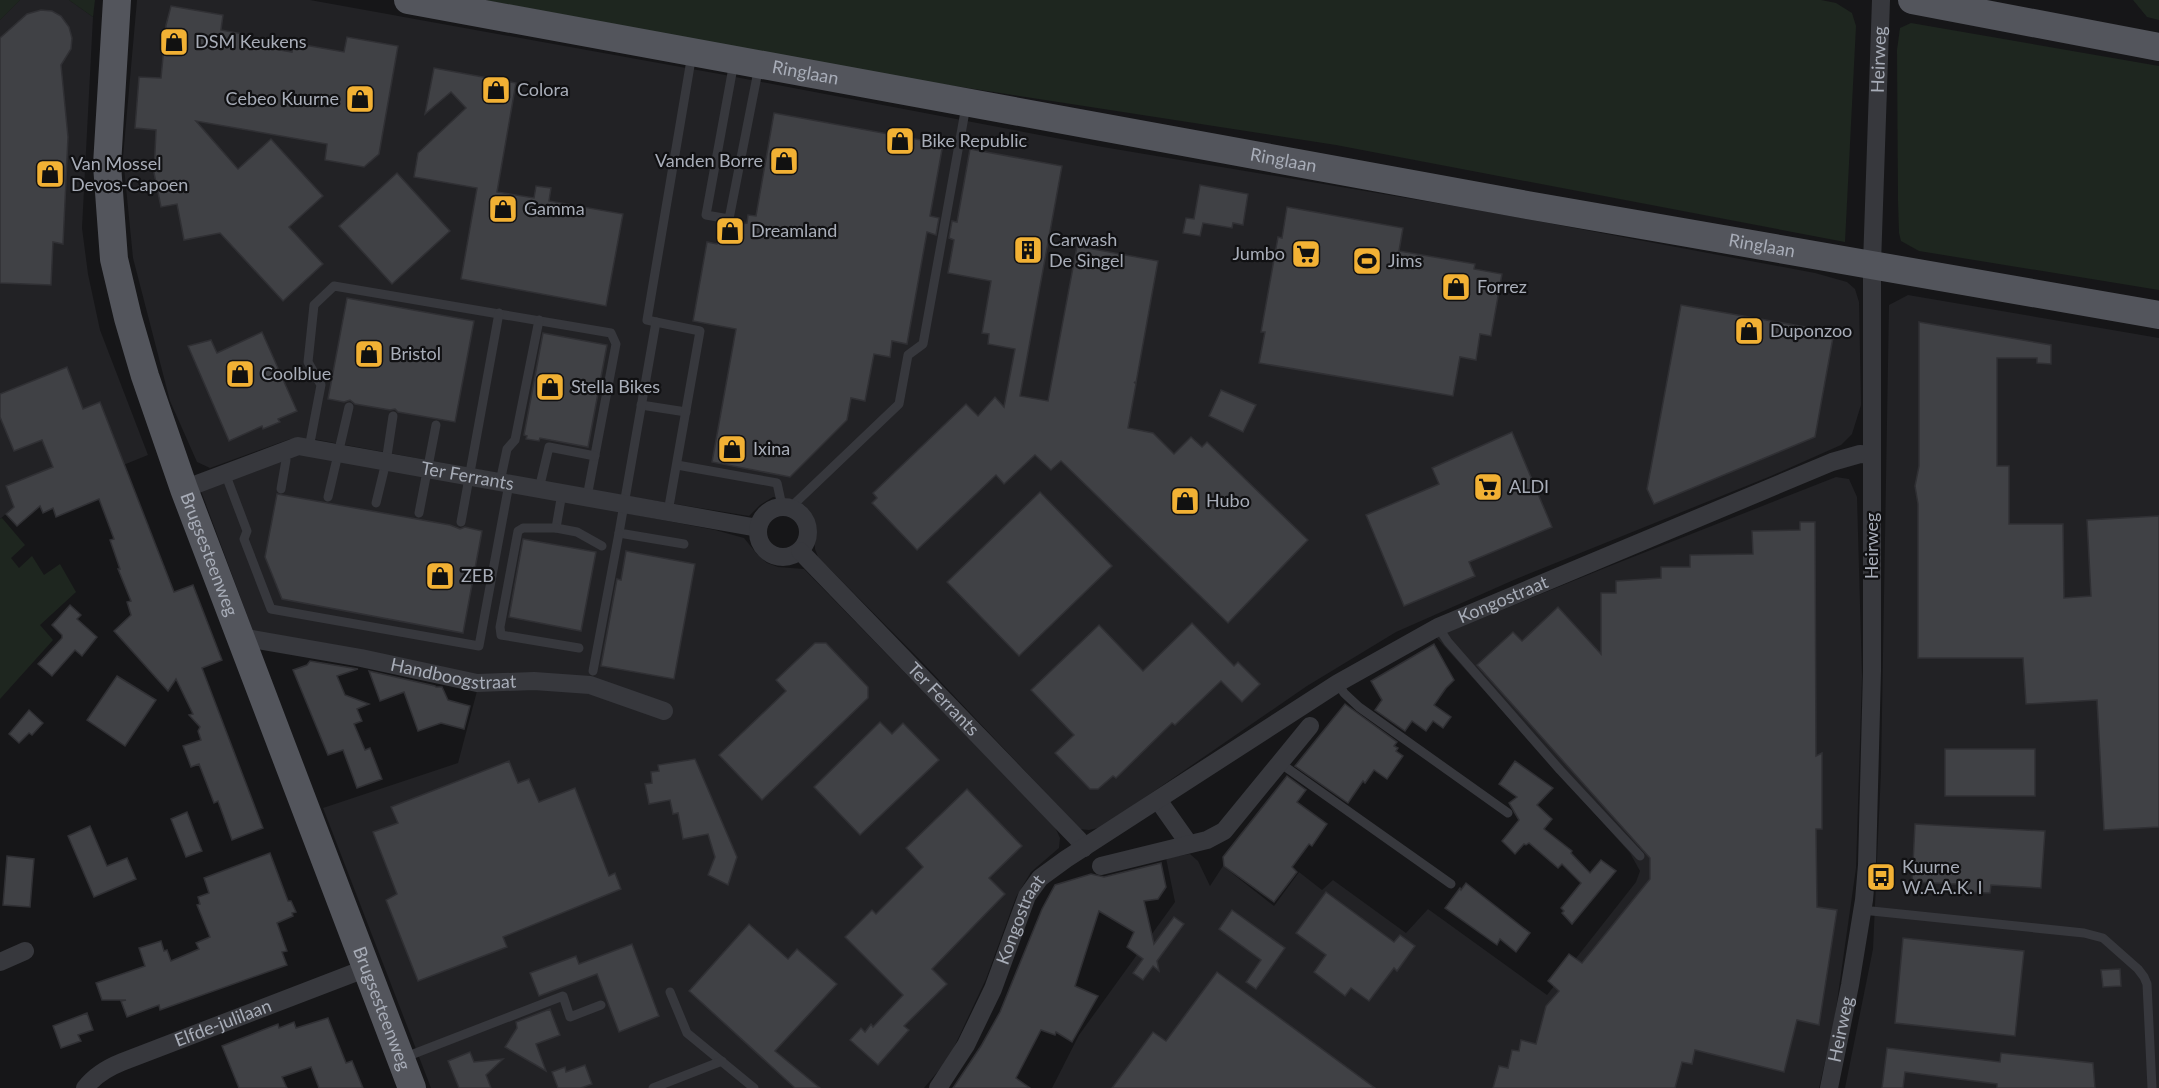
<svg xmlns="http://www.w3.org/2000/svg" width="2159" height="1088" font-family="Lato,sans-serif">
  <style>
    .built { fill: #222225 }
    .green { fill: #1e261f }
    .building { fill: #404145; stroke: #303034; stroke-width: 1.5 }
    .lines { fill: none; stroke-linecap: round; stroke-linejoin: round }
    .service { stroke: #37383d; stroke-width: 9 }
    .minor { stroke: #37383d; stroke-width: 18 }
    .primary { stroke: #53555c; stroke-width: 28 }
    .labels { text-anchor: middle; stroke-width: 4.5; stroke-linejoin: round; paint-order: stroke }
    .poi-label { font-size: 18px; fill: #a8adb8; stroke: #111113; text-anchor: start }
    .street-label { font-size: 18px; fill: #a8adb8; stroke: #111113 }
  </style>
  <rect width="100%" height="100%" fill="#161618"/>
  <!-- built -->
  <g class="built">
    <path d="M20,0H69L93,17L82,228L88,274L100,330L148,455L74,485L6,486L14,507L0,519V20Z"/>
    <path d="M137,0H310L725,75L1103,147L1478,210L1815,273L1847,282L1855,289L1859,302L1861,405L1852,434L1841,445L1771,476L1516,579L1396,632L1307,686L1102,827L1089,830L1080,829L921,661L818,557L815,549L814,523L805,506L795,500L773,497L760,505L749,516L595,491L313,439H290L210,468L197,462L170,401L133,258L123,157Z"/>
    <path d="M1908,295L2159,338V1088H1845L1873,949L1881,771L1889,305Z"/>
    <path d="M297,453H311L715,530L744,538L757,554L767,563L778,567L804,569L1055,827L1060,838L1059,848L1031,872L1016,897L986,979L949,1058L924,1088H431L323,808L458,763L477,691L258,645L201,491Z"/>
    <path d="M1836,477L1849,479L1857,497L1862,676L1856,868L1834,1023L1819,1088H1052L1079,1035L1175,902L1166,858L1190,854L1198,861L1210,886L1223,866L1274,906L1299,872L1322,890L1333,880L1406,933L1428,909L1547,995L1636,882L1640,871L1630,853L1436,637L1605,568Z"/>
  </g>
  <!-- green -->
  <g class="green">
    <path d="M0,0H20L0,20Z"/>
    <path d="M69,0H95L93,17Z"/>
    <path d="M484,0H1821L1836,3L1852,13L1856,26L1845,242L1336,145L909,79Z"/>
    <path d="M2133,0H2159V20L2147,17Z"/>
    <path d="M1911,23L2159,66V290L1919,251L1901,241L1899,233L1898,200L1897,50L1900,28Z"/>
    <path d="M2,518L25,545L11,558L19,568L32,556L44,575L60,564L76,592L40,625L53,640L0,699V519Z"/>
  </g>
  <!-- building -->
  <g class="building">
    <path d="M171,6L223,15L221,30L243,34L242,43L292,52L293,43L344,52L347,37L398,46L379,154L364,167L325,160L327,144L196,121L238,169L271,139L323,196L289,227L323,264L283,301L220,233L184,240L177,204L161,207L154,173L156,130L135,128L139,77L161,78L166,25Z"/>
    <path d="M41,10L52,11L61,16L69,27L72,38L71,49L61,65L68,137L63,244L53,242L51,285L0,283V38L27,14Z"/>
    <path d="M434,68L516,83L497,192L534,198L536,186L551,188L549,201L623,214L606,306L461,279L477,188L414,177L418,153L466,108L451,92L425,114Z"/>
    <path d="M774,113L943,144L930,216L939,218L936,235L927,232L907,344L892,341L890,357L874,354L865,401L851,398L847,420L790,477L712,462L736,329L693,321L707,242L717,244L724,229L728,226L747,223L748,215L756,216Z"/>
    <path d="M970,149L1062,166L1020,396L1048,401L1077,246L1158,261L1136,383L1134,382L1136,384L1128,428L1153,433L1174,454L1191,437L1202,447L1207,442L1308,540L1228,623L1061,461L1051,470L1035,455L1004,484L996,475L917,550L872,503L877,498L873,493L966,404L978,416L995,397L1004,407L1015,349L988,344L989,334L982,333L991,281L948,273L954,240L949,238L952,221L957,222Z"/>
    <path d="M397,173L450,231L392,284L339,226Z"/>
    <path d="M1200,185L1248,194L1243,225L1233,223L1232,228L1203,223L1200,236L1183,233L1186,218L1194,219Z"/>
    <path d="M1287,207L1403,228L1399,251L1475,264L1474,269L1502,274L1491,336L1480,334L1476,360L1460,357L1453,396L1259,363L1265,332H1261L1278,237L1282,238Z"/>
    <path d="M347,298L474,321L455,422L398,412L395,409L390,410L355,404L350,400L344,402L328,399Z"/>
    <path d="M1681,305L1834,332L1815,437L1654,504L1647,489Z"/>
    <path d="M1919,322L2051,345V364L2037,363V358H1997V466H2009V524H2063L2064,598L2091,596L2087,520L2159,516V827L2104,830L2097,700L2026,704L2023,658H1918V504L1915,486L1919,466Z"/>
    <path d="M262,332L297,411L278,419L280,422L263,429L262,426L229,441L188,346L211,340L217,353Z"/>
    <path d="M543,333L607,345L588,447L540,438L539,441L526,439L527,436L524,435Z"/>
    <path d="M67,367L83,409L100,402L174,592L193,585L222,660L202,668L263,828L232,840L218,801L214,803L199,764L191,767L183,746L201,740L198,731L200,727L189,715L193,714L176,679L168,691L114,631L131,615L127,602L131,601L118,569H120L110,540L114,539L99,499L56,517L53,508L43,513L40,506L17,526L6,514L14,507L6,486L53,467L42,440L14,451L0,417V394Z"/>
    <path d="M1221,390L1256,405L1243,432L1209,416Z"/>
    <path d="M1512,432L1552,527L1469,562L1475,576L1404,606L1366,515L1439,484L1432,468Z"/>
    <path d="M1040,492L1112,566L1019,656L947,582Z"/>
    <path d="M277,494L450,525L460,529L465,527L482,531L463,633L282,599L265,557Z"/>
    <path d="M1800,522H1815L1816,756L1822,753V829H1816L1817,907L1837,910L1819,1025L1797,1020L1784,1072L1695,1050L1692,1064L1682,1062L1675,1088H1493L1499,1066L1508,1068L1512,1050L1519,1051L1521,1040L1536,1044L1546,1006L1559,991L1548,981L1569,954L1582,963L1650,879V858L1477,665L1513,632L1522,641L1558,607L1601,654V593H1616V581L1661,578V567H1690V555L1753,554L1752,531L1800,530Z"/>
    <path d="M523,539L596,552L581,631L509,617Z"/>
    <path d="M626,551L695,564L674,679L601,666L617,579L621,580Z"/>
    <path d="M70,605L81,615L77,619L97,637L82,656L75,650L52,676L38,664L62,638V635L52,625Z"/>
    <path d="M1192,623L1234,666L1238,662L1260,684L1242,702L1221,681L1175,725L1172,723L1116,778L1113,776L1098,789H1090L1055,753L1074,735L1031,690L1099,625L1143,671Z"/>
    <path d="M815,643H826L868,687V698L762,800L719,755L786,691L776,680Z"/>
    <path d="M1434,644L1454,680L1446,688L1434,705L1451,717L1443,728L1433,721L1426,731L1412,721L1405,731L1375,710L1382,700L1371,681Z"/>
    <path d="M310,661L358,669L337,676L345,695L369,704L357,709L362,721L354,724L365,750L370,748L382,779L357,788L343,750L328,755L293,670L307,665Z"/>
    <path d="M369,671L435,686L436,687H442L448,700L470,706L464,729L441,723L418,731L404,692L380,701Z"/>
    <path d="M117,676L156,700L125,746L87,720Z"/>
    <path d="M1345,704L1397,742L1394,746L1398,748L1396,751L1403,756L1387,779L1374,770L1365,783L1363,781L1348,803L1295,766Z"/>
    <path d="M29,710L43,723L32,735L29,733L19,743L9,734Z"/>
    <path d="M880,722L892,734L903,723L939,760L860,835L814,787Z"/>
    <rect x="1945" y="749" width="90" height="47"/>
    <path d="M695,759L737,857L728,885L708,875L715,857L708,834L683,839L678,813L673,814L670,800L649,804L645,784L652,783L651,772L659,771L658,765Z"/>
    <path d="M509,761L518,783L529,779L539,802L575,788L609,876L615,873L621,889L503,937L507,947L418,981L386,900L397,894L373,832L398,823L391,807Z"/>
    <path d="M1515,761L1553,788L1537,805L1552,819L1544,829L1572,851L1571,853L1590,873L1601,860L1616,871L1572,924L1562,913L1564,911L1561,908L1581,883L1562,864L1558,868L1529,843L1526,845L1524,844L1515,854L1502,841L1519,820L1509,803L1517,797L1499,784Z"/>
    <path d="M1287,776L1306,790L1297,802L1327,824L1312,846L1309,844L1292,867L1297,872L1274,902L1224,866L1223,857Z"/>
    <path d="M967,789L1022,846L989,878L1005,894L932,969L947,984L904,1026L909,1030L878,1065L850,1040L861,1028L865,1032L871,1024L873,1027L903,995L845,937L872,910L876,914L923,867L906,848Z"/>
    <path d="M187,812L202,851L186,857L171,819Z"/>
    <path d="M1915,824L2045,831L2041,888L1991,885L1990,893L1957,892V884L1912,882Z"/>
    <path d="M90,826L107,866L127,858L136,879L94,897L68,836Z"/>
    <path d="M270,853L288,901H291L296,912L292,913L293,916L277,923L287,951L282,952L287,965L160,1010L159,1005L127,1017L121,1001L126,1000H102L96,983L145,966L139,948L161,941L164,951L167,950L171,961L199,949L196,943L210,937L197,905L200,904L198,897L209,893L204,878Z"/>
    <path d="M7,856L34,859L30,907L3,905Z"/>
    <path d="M1161,863L1166,887L1158,899L1144,901L1154,944L1174,917L1184,924L1157,961L1159,971L1153,966L1143,980L1133,973L1143,959L1127,947L1134,932L1099,911L1075,986L1098,996L1072,1042L1056,1032L1055,1035L1041,1030L1016,1078L1030,1088H953L981,1046L1000,1012L1042,909L1055,885L1091,874L1104,877Z"/>
    <path d="M1466,883L1530,933L1516,952L1500,939L1497,945L1445,908L1460,888L1461,890Z"/>
    <path d="M1326,892L1394,942L1400,935L1415,946L1397,971L1394,968L1369,1001L1351,988L1345,996L1314,972L1326,955L1296,933Z"/>
    <path d="M1232,910L1285,948L1256,989L1246,982L1261,960L1219,929Z"/>
    <path d="M749,924L788,959L797,949L837,984L775,1051L820,1088H795L689,991Z"/>
    <path d="M1903,938L2024,951L2015,1036L1895,1023Z"/>
    <path d="M632,944L659,1016L619,1032L597,974L539,996L530,973L576,956L579,964Z"/>
    <path d="M2120,969L2121,986L2103,987L2101,970Z"/>
    <path d="M1217,972L1375,1088H1112L1153,1032L1166,1041Z"/>
    <path d="M550,1009L560,1035L536,1044L546,1071L505,1047L517,1028L516,1022Z"/>
    <path d="M87,1013L93,1030L78,1035L81,1041L61,1048L53,1026Z"/>
    <path d="M328,1018L346,1063L352,1061L363,1088H319L311,1067L282,1077L287,1088H239L222,1046L278,1024L279,1028L294,1022L296,1028Z"/>
    <path d="M1887,1048L2000,1062L2001,1053L2093,1063L2095,1088H1997V1084L1905,1072L1903,1088H1882Z"/>
    <path d="M470,1052L474,1062L503,1059L486,1075L491,1088H459L448,1061Z"/>
    <path d="M585,1065L592,1084L581,1088H558L552,1072L565,1067L566,1072Z"/>
  </g>
  <g class="lines">
    <!-- service -->
    <g class="service">
      <path d="M734,62L706,215L729,219L759,66"/>
      <path d="M656,322L647,320L692,54"/>
      <path d="M641,405L686,412"/>
      <path d="M309,448L321,385L308,362L314,305L334,286L611,333L616,344L587,497"/>
      <path d="M677,465L777,483L782,506"/>
      <path d="M225,473L247,531L244,539L271,609L479,646L509,484"/>
      <path d="M500,482L507,449L515,440L539,320"/>
      <path d="M281,489L286,460L282,452"/>
      <path d="M539,489L549,447L595,456"/>
      <path d="M562,493L556,528L577,532L602,546"/>
      <path d="M328,497L349,407"/>
      <path d="M376,503L386,462L393,416"/>
      <path d="M791,507L899,404L908,355L923,344L966,106"/>
      <path d="M668,512L700,331L656,322L619,533L684,544"/>
      <path d="M419,513L436,425"/>
      <path d="M461,522L499,313"/>
      <path d="M556,528H523L518,531L500,627L501,635L579,648"/>
      <path d="M1438,627L1448,642L1560,770L1640,856"/>
      <path d="M593,671L619,533"/>
      <path d="M1338,683L1344,693L1359,707L1508,813"/>
      <path d="M1280,763L1451,884"/>
      <path d="M1862,910L2084,933L2103,938L2138,969L2144,977L2147,984L2152,1088"/>
      <path d="M670,992L687,1033L754,1088"/>
      <path d="M403,1058L563,996L570,1017L601,1005"/>
      <path d="M653,1088L722,1061"/>
    </g>
    <!-- minor -->
    <g class="minor">
      <path id="s1" d="M184,489L298,446L758,528"/>
      <circle cx="783" cy="532" r="25"/>
      <path id="s2" d="M800,551L1079,840L1084,848"/>
      <path id="s3" d="M241,637L361,658L477,683L534,681L590,685L664,711"/>
      <path d="M1158,800L1189,844"/>
      <path d="M1101,866L1207,840L1224,831L1310,726"/>
      <path d="M0,962L25,951"/>
      <path id="s4" d="M85,1088C95,1075 107,1068 122,1062L367,968"/>
      <path id="s5" d="M938,1088L966,1045L993,989L1027,896L1040,878L1066,859L1338,683L1438,627L1832,462L1860,454L1872,455"/>
      <path id="s6" d="M1829,1088L1850,985L1864,900L1867,865L1872,671V264L1881,0"/>
    </g>
    <!-- primary -->
    <g class="primary">
      <path id="s7" d="M117,0L107,165L114,259L128,318L145,376L184,489L412,1088"/>
      <path id="s8" d="M408,0L1527,205L2159,315"/>
      <path d="M1912,0L2159,47"/>
    </g>
  </g>
  <!-- icons -->
  <defs>
    <g id="shop-square" transform="scale(1.5)"><rect x="-9" y="-9" width="18" height="18" rx="4" fill="#f2b134" stroke="#111113"/><path d="M-5-2.5h2.3a2.7 3.5 0 0 1 5.4 0H5L5.5 6h-11ZM-1.5-2.5h3a1.5 2.3 0 0 0-3 0Z" fill="#111"/></g>
    <g id="building-square" transform="scale(1.5)"><rect x="-9" y="-9" width="18" height="18" rx="4" fill="#f2b134" stroke="#111113"/><path d="M-4-6H4V6H1V3H-1V6H-4ZM-2.5-4.3h1.7v1.8h-1.7ZM.8-4.3h1.7v1.8H.8ZM-2.5-1h1.7V.8h-1.7ZM.8-1h1.7V.8H.8Z" fill="#111"/></g>
    <g id="supermarket-square" transform="scale(1.5)"><rect x="-9" y="-9" width="18" height="18" rx="4" fill="#f2b134" stroke="#111113"/><path d="M-6-5.5h2.5l.6 2H6L4.5 2H-2.5L-4.4-4H-6ZM-1.5 3.2a1.3 1.3 0 1 0 .1 0ZM3 3.2a1.3 1.3 0 1 0 .1 0Z" fill="#111"/></g>
    <g id="stadium-square" transform="scale(1.5)"><rect x="-9" y="-9" width="18" height="18" rx="4" fill="#f2b134" stroke="#111113"/><path d="M0-5a6.5 5 0 1 0 0 10a6.5 5 0 1 0 0-10ZM-3.5-1.8h7v3.6h-7Z" fill="#111"/></g>
    <g id="bus-square" transform="scale(1.5)"><rect x="-9" y="-9" width="18" height="18" rx="4" fill="#f2b134" stroke="#111113"/><path d="M-5-6H5V4H4V6H2V4H-2V6H-4V4H-5ZM-3.5-4V0h7V-4ZM-3.5 1.2v1.5H-2V1.2ZM2 1.2v1.5H3.5V1.2Z" fill="#111"/></g>
  </defs>
  <g fill-rule="evenodd">
    <use href="#shop-square" x="174" y="42"/>
    <use href="#shop-square" x="496" y="90"/>
    <use href="#shop-square" x="360" y="99"/>
    <use href="#shop-square" x="900" y="141"/>
    <use href="#shop-square" x="784" y="161"/>
    <use href="#shop-square" x="50" y="174"/>
    <use href="#shop-square" x="503" y="209"/>
    <use href="#shop-square" x="730" y="231"/>
    <use href="#building-square" x="1028" y="250"/>
    <use href="#supermarket-square" x="1306" y="254"/>
    <use href="#stadium-square" x="1367" y="261"/>
    <use href="#shop-square" x="1456" y="287"/>
    <use href="#shop-square" x="1749" y="331"/>
    <use href="#shop-square" x="369" y="354"/>
    <use href="#shop-square" x="240" y="374"/>
    <use href="#shop-square" x="550" y="387"/>
    <use href="#shop-square" x="732" y="449"/>
    <use href="#supermarket-square" x="1488" y="487"/>
    <use href="#shop-square" x="1185" y="501"/>
    <use href="#shop-square" x="440" y="576"/>
    <use href="#bus-square" x="1881" y="877"/>
  </g>
  <g class="labels">
    <!-- poi labels -->
    <g class="poi-label">
      <text x="195" y="48">DSM Keukens</text>
      <text x="517" y="96">Colora</text>
      <text x="339" y="105" text-anchor="end">Cebeo Kuurne</text>
      <text x="921" y="147">Bike Republic</text>
      <text x="763" y="167" text-anchor="end">Vanden Borre</text>
      <text x="71" y="170">Van Mossel<tspan x="71" dy="21">Devos-Capoen</tspan></text>
      <text x="524" y="215">Gamma</text>
      <text x="751" y="237">Dreamland</text>
      <text x="1049" y="246">Carwash<tspan x="1049" dy="21">De Singel</tspan></text>
      <text x="1285" y="260" text-anchor="end">Jumbo</text>
      <text x="1388" y="267">Jims</text>
      <text x="1477" y="293">Forrez</text>
      <text x="1770" y="337">Duponzoo</text>
      <text x="390" y="360">Bristol</text>
      <text x="261" y="380">Coolblue</text>
      <text x="571" y="393">Stella Bikes</text>
      <text x="753" y="455">Ixina</text>
      <text x="1509" y="493">ALDI</text>
      <text x="1206" y="507">Hubo</text>
      <text x="461" y="582">ZEB</text>
      <text x="1902" y="873">Kuurne<tspan x="1902" dy="21">W.A.A.K. I</tspan></text>
    </g>
    <!-- street labels -->
    <g class="street-label">
      <text dy="6" stroke="none"><textPath href="#s6" startOffset="1032">Heirweg</textPath></text>
      <text dy="6" stroke="none"><textPath href="#s8" startOffset="404">Ringlaan</textPath></text>
      <text dy="6" stroke="none"><textPath href="#s8" startOffset="890">Ringlaan</textPath></text>
      <text dy="6" stroke="none"><textPath href="#s8" startOffset="1376">Ringlaan</textPath></text>
      <text dy="6" stroke="none"><textPath href="#s1" startOffset="294">Ter Ferrants</textPath></text>
      <text transform="translate(1872 546) rotate(-90)" y="6">Heirweg</text>
      <text dy="6" stroke="none"><textPath href="#s7" startOffset="570">Brugsesteenweg</textPath></text>
      <text dy="6" stroke="none"><textPath href="#s5" startOffset="776">Kongostraat</textPath></text>
      <text dy="6" stroke="none"><textPath href="#s3" startOffset="216">Handboogstraat</textPath></text>
      <text dy="6" stroke="none"><textPath href="#s2" startOffset="206">Ter Ferrants</textPath></text>
      <text dy="6" stroke="none"><textPath href="#s5" startOffset="188">Kongostraat</textPath></text>
      <text dy="6" stroke="none"><textPath href="#s7" startOffset="1056">Brugsesteenweg</textPath></text>
      <text dy="6" stroke="none"><textPath href="#s4" startOffset="154">Elfde-julilaan</textPath></text>
      <text dy="6" stroke="none"><textPath href="#s6" startOffset="60">Heirweg</textPath></text>
    </g>
  </g>
</svg>
